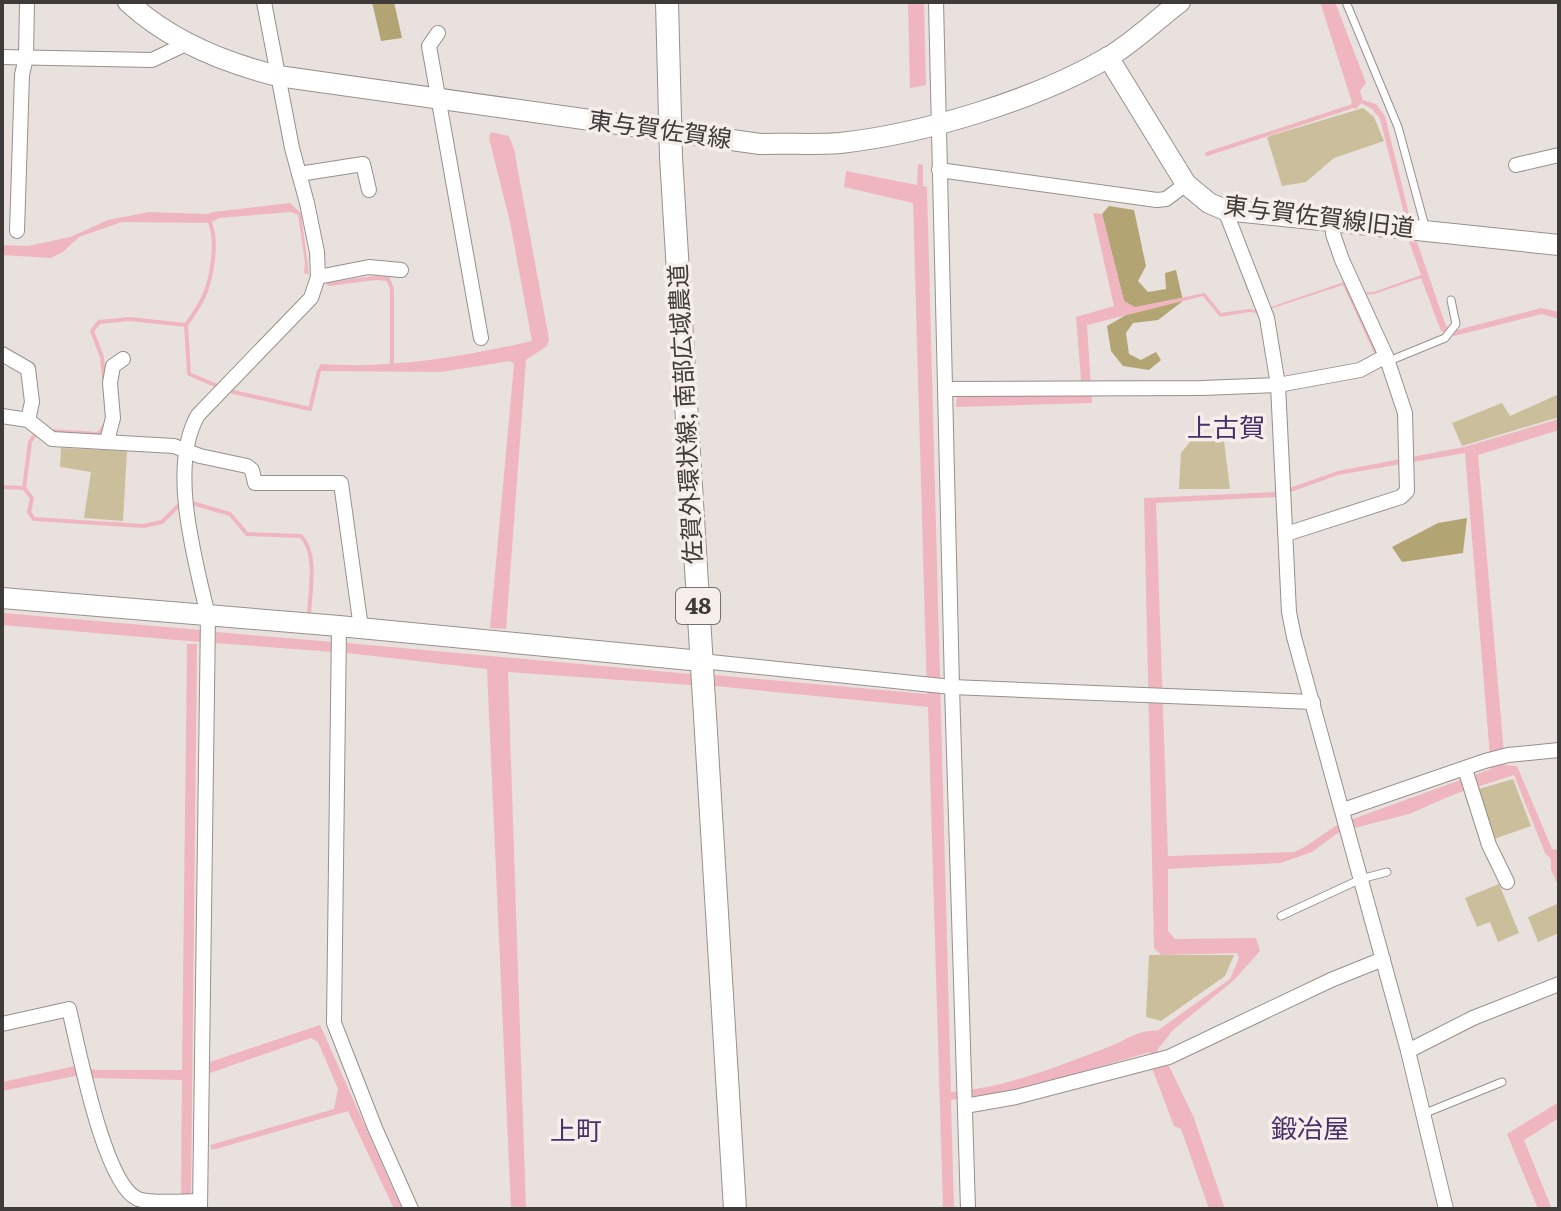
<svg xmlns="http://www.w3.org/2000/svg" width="1561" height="1211" font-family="Literata,'Noto Sans JP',serif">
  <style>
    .green { fill: #cbbf9b }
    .forest { fill: #b3a474 }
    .water { fill: #efb6c0; fill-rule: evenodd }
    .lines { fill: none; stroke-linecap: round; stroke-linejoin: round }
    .stream { stroke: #efb6c0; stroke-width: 4 }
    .lane-casing { stroke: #97908c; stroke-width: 9 }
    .street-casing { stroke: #97908c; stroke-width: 16 }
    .secondary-casing { stroke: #97908c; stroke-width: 22 }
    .primary-casing { stroke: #97908c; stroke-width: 24 }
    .lane { stroke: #fff; stroke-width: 7 }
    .street { stroke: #fff; stroke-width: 14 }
    .secondary { stroke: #fff; stroke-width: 20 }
    .primary { stroke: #fff; stroke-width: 22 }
    .labels { text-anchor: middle; stroke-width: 7; stroke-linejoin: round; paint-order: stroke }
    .shield { fill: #f6eeea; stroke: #75716e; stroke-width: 2 }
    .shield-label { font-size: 22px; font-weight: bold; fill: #3e3b39 }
    .street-label { font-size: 24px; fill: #3e3b39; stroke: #f6eeea }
    .neighbourhood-label { font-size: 26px; fill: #492f69; stroke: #f6eeea }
  </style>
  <rect width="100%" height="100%" fill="#e9e1dd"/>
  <!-- green -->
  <g class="green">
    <path d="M1363,108L1374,117L1384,141L1334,158L1306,182L1282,186L1267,137Z"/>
    <path d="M1559,394V417L1462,446L1452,423L1502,403L1510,416Z"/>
    <path d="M1193,438L1224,441L1230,489H1179L1181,453Z"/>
    <path d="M61,448L127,451L123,521L84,518L91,472L60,467Z"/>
    <path d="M1513,779L1531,826L1494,839L1479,789Z"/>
    <path d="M1499,884L1519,933L1498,942L1490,922L1477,927L1465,898Z"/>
    <path d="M1559,903V933L1538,942L1528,917Z"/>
    <path d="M1149,955H1234L1225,976L1161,1021L1146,1017Z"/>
  </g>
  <!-- forest -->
  <g class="forest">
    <path d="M372,2H394L402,38L381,41Z"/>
    <path d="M1109,206L1134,210L1146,266L1138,281L1148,292L1166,289L1165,273L1176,270L1183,301L1158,320L1133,323L1126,333L1129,354L1141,360L1156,352L1161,360L1149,370L1123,366L1111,351L1107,326L1131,312L1124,301L1102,214Z"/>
    <path d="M1467,518L1463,553L1402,562L1392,547L1438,523Z"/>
  </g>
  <!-- water -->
  <g class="water">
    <path d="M908,2H924L926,85L910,88Z"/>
    <path d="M1320,2H1335L1366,83L1360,91L1363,100L1376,104L1385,116L1410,218L1405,217L1380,119L1372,109L1361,103L1356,109L1350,107L1352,102Z"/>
    <path d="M491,132L509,136L514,149L549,339L547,346L526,360L506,629L490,628L514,364L510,361L441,372L318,371L320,364C393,369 461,357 532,341L510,222L489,138Z"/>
    <path d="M918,164L923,165V186L927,187L951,1092C1006,1088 1055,1067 1106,1048C1124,1042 1137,1029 1157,1031L1230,979L1239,958L1237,953L1161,955L1154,948L1144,498L1278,492L1338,471L1464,447L1559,419V430L1478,455L1505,765L1517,766L1552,849L1559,850V887L1551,870V859L1545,853L1514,775L1455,794L1409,814L1339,832L1312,852L1281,863L1168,869V931L1175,939L1256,938L1260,951L1233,981L1173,1030L1157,1050L1163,1065L1169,1066L1194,1118L1225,1209H1209L1181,1129L1174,1126L1152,1068L1157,1065L1150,1052L1023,1089L951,1100L954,1209H943L928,707L715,686V675L927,694L913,203L844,187L846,171L917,185ZM1465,453L1491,769L1339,824C1323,833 1311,845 1294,852L1168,856L1156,503L1277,497L1338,475Z"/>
    <path d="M290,203L301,213L309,275L304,273L305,262L298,215L291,212L219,218L210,223L122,222L79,237L63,252L51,258L2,255V245L28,246L70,237L108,220L149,212L208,214L213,212Z"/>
    <path d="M1093,213L1102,214L1124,301L1135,307L1205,293L1221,313L1249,309L1259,311L1344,282L1350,293L1374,292L1421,275L1409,241L1417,242L1446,326L1457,330L1541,308L1559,312V319L1542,314L1454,336L1441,331L1421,278L1374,294L1352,296L1377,354L1375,355L1343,285L1258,313L1249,312L1220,317L1203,296L1087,325L1092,403L956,407L957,397L1082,393L1076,317L1114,306Z"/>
    <path d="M3,613L201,630L200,642L2,625Z"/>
    <path d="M216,632L334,642L333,652L216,643Z"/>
    <path d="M347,643L691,674V685L508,672L526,1209H511L487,669L347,653Z"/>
    <path d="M187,644H197L191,1194H181L182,1080L91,1078L80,1075L2,1091V1082L75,1066L97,1070H182Z"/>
    <path d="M320,1025L402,1209H394L348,1111L212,1150L210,1145L334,1109L338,1089L318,1042L311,1038L210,1073V1062Z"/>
    <path d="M1559,1102V1118L1524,1140L1552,1209H1538L1507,1134Z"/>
  </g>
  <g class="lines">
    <!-- stream -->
    <g class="stream">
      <path d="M1207,154L1350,107"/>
      <path d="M329,284L375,278L388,279L392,289V367"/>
      <path d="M186,325L189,374L215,385"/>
      <path d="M104,378L102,357L92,331L99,322L130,319L186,325C192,316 199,307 203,298C212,280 218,241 210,223"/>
      <path d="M233,392L310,409L319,371"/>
      <path d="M51,431L97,434L101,432L104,426"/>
      <path d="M2,487L24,488L30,442L34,436"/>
      <path d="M24,488L32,498L29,512L34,519L143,526L162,522L178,506"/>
      <path d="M192,503L230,514L247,534L301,536C318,554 310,590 309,614"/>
    </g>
    <!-- lane casing -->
    <g class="lane-casing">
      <g id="lane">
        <path d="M1346,2L1398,127L1426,230"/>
        <path d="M1389,361L1445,338L1456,324L1451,300"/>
        <path d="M1281,916L1361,879L1387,872"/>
        <path d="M1423,1114L1502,1082"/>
      </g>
    </g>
    <!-- street casing -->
    <g class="street-casing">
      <g id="street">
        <path d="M936,2L952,687L968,1209"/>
        <path d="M438,33L429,46L481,338"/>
        <path d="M2,57L152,60L188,43"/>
        <path d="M1516,165L1559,155"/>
        <path d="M939,170L1157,200L1166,199L1186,184"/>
        <path d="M299,174L363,164L369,190"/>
        <path d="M1225,210L1267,318L1278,385L1289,612L1294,637L1408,1051L1446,1209"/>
        <path d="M17,231L22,75L26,57L27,2"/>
        <path d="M318,277L369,267L401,270"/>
        <path d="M2,354L28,369L32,402L28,420"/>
        <path d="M945,389L1202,388L1278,385L1360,370L1386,356L1342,260L1333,234L1334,221"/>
        <path d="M2,416L28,420L52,439L174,446L200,456L247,466L252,470L255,483H341L361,628"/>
        <path d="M107,441L113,418L110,383L113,366L123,359"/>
        <path d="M1286,534L1401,497L1407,491L1405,413L1386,356"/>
        <path d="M339,626L334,1023L375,1128L411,1209"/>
        <path d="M701,661L952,687L1313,702"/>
        <path d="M1465,769L1489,845L1507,882"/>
        <path d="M1343,810L1485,761L1508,755L1559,750"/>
        <path d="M2,1024L69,1009C78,1046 104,1185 138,1199C152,1204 184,1201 200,1201"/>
        <path d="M1408,1051L1473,1018L1559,984"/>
        <path d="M965,1106L1016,1097L1169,1057L1331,980L1383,959"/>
        <path d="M200,1209L208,616C195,559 168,467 198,415L311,298L318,277L317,252L307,203L292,148L264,2"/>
      </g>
    </g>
    <!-- secondary casing -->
    <g class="secondary-casing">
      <g id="secondary">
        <path d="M128,2C169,40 225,63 278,76L760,144C786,143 814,145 840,143C923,134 1035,100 1107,58C1133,43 1156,20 1180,2"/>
        <path d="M1108,57L1186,184L1209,203L1225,210L1559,245"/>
        <path d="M2,598L339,626L701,661"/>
      </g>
    </g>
    <!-- primary casing -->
    <g class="primary-casing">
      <path id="primary" d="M667,2L671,157L735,1209"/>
    </g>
    <!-- lane -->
    <use href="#lane" class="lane"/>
    <!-- street -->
    <use href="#street" class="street"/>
    <!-- secondary -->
    <use href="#secondary" class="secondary"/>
    <!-- primary -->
    <use href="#primary" class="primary"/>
  </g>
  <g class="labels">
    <!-- shield labels -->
    <rect class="shield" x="676" y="588" width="44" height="36" rx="6"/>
    <g class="shield-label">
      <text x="698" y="614">48</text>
    </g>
    <!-- street labels -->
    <g class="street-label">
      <text transform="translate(660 130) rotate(8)" y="8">東与賀佐賀線</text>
      <text transform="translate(1319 217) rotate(7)" y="8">東与賀佐賀線旧道</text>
      <text transform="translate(686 414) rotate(-93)" y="8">佐賀外環状線; 南部広域農道</text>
    </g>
    <!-- neighbourhood labels -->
    <g class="neighbourhood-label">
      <text x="1226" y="437">上古賀</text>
      <text x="1310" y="1138">鍛冶屋</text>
      <text x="576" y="1140">上町</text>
    </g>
  </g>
  <!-- border -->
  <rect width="1561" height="1211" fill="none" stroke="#3e3b39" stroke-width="8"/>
</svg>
